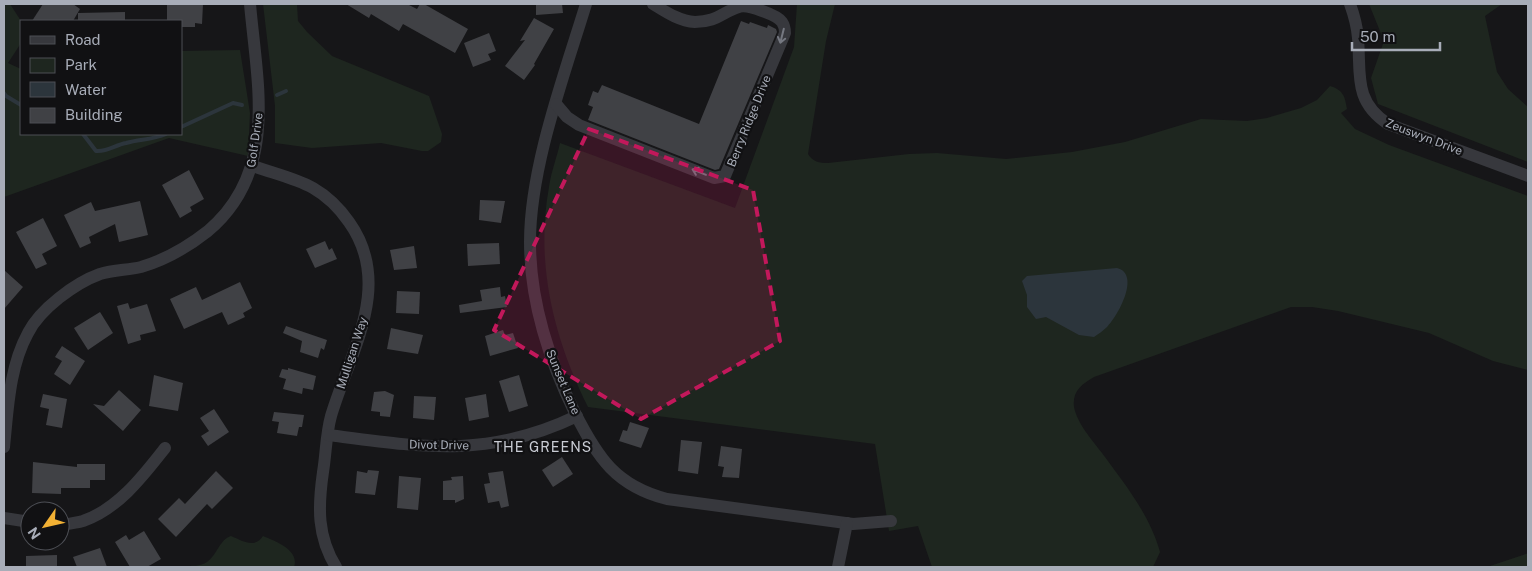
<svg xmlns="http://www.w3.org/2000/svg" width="1532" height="571" font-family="'Public Sans',sans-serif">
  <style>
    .green { fill: #1e261f }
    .water { fill: #2c353c }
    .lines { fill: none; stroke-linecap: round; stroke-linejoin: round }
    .stream { stroke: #2c353c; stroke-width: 4 }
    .building { fill: #404145 }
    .street { stroke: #37383d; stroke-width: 12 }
    .oneway { stroke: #757881 }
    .marked { fill: #c2185b; fill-opacity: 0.2; stroke: #c2185b; stroke-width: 4; stroke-dasharray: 10 6; stroke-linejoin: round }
    .labels { text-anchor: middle; stroke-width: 4.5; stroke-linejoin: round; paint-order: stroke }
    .street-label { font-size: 12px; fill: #a8adb8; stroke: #111113 }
    .neighbourhood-label { font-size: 14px; letter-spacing: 1px; fill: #c9ccd4; stroke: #111113 }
  </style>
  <rect width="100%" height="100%" fill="#161618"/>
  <!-- green -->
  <g class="green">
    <path d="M4,4H10L21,21V43L8,63L21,69V134H181V51L240,50L250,113L248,156L169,138L4,197Z"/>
    <path d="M263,4H297L298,21L307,32L332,56L429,96L442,134L441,142L428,151H422L381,143L312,148L275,143V106Z"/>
    <path d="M797,4H835L826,41L808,154C813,162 819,163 828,163L909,154L937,153L1006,159L1072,152L1125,142L1201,119L1247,121L1267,118L1301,108L1317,100L1330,86C1343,90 1345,96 1347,109L1341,113L1355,129L1389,145L1528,196V370L1493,361L1429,333L1338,311L1312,307H1291L1094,377C1082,384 1072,391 1074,407C1077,423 1092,440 1102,453C1124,483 1150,515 1160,552L1153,567H932L918,526L889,531L875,444L588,407C554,339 535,264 549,187C551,172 557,157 560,143L735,208L794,47Z"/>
    <path d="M1369,4H1502L1485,16L1497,72L1508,89L1528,107V162L1378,104L1371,78L1384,41Z"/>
    <path d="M231,536C243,541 254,549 263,536C275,541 300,550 294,567H184C192,565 200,567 207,562C217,555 220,539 231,536Z"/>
    <path d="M1528,553V567H1487L1526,554Z"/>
  </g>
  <!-- water -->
  <path class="water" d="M1117,268C1141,274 1118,316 1107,327C1103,331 1098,334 1094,337L1079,335L1046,317L1036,319L1027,307V295L1022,281L1027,276Z"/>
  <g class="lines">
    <!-- stream -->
    <g class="stream">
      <path d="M4,93L6,96L21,105"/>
      <path d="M277,95L286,91"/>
      <path d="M181,127L233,103L242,105"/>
      <path d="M83,134L96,151C108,152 115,145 126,143C140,139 152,140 166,134"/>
    </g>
  </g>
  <!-- building -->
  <g class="building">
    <path d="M43,4H73L80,9L73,21H32Z"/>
    <path d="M167,4H203L202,24L195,23V27H181V21H167Z"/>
    <path d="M346,4H407L417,9L420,4H424L468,29L455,53L403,24L399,31L371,14L369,18Z"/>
    <path d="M536,4H562L563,13L536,15Z"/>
    <path d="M125,12V21H78V13Z"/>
    <path d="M534,18L554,29L534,64L535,65L524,80L505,66L525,40L520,41Z"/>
    <path d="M741,21L749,24L750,22L767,28L768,25L776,29L777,32L719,169L715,170L588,120L593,107L588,105L593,91L598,93L602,85L699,124Z"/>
    <path d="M489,33L496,51L488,54L491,60L473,67L464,43Z"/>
    <path d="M189,170L204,199L190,207L192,211L180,218L162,185Z"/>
    <path d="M480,200L505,201L501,223L479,220Z"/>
    <path d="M140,201L148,235L119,242L115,224L89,237L91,243L80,248L64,215L91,202L95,211Z"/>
    <path d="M43,218L57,246L42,254L47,264L36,269L16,232Z"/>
    <path d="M325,241L329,250L332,248L337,259L315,268L306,249Z"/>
    <path d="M499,243L500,264L468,266L467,244Z"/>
    <path d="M414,246L417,268L394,270L390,250Z"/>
    <path d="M4,270L23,287L4,309Z"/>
    <path d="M240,282L252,308L243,313L245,317L228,325L222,312L184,329L170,299L196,287L202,300Z"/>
    <path d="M500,287L501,297L505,296L507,307L460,313L459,305L482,301L480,290Z"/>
    <path d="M397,291L420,292L419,314L396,313Z"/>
    <path d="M128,303L130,309L147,304L156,331L140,335L141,340L128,344L117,306Z"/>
    <path d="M100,312L113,333L88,350L74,328Z"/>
    <path d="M286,326L327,340L324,350L321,348L318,358L300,352L302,341L283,333Z"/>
    <path d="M391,328L423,335L418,354L387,349Z"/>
    <path d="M503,330L505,335L513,333L518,348L490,356L485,336Z"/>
    <path d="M62,346L85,361L70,385L54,374L62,361L55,357Z"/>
    <path d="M288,368L316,376L313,390L303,388L302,394L283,389L286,379L279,377L282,369L288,370Z"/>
    <path d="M154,375L183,383L178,411L149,406Z"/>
    <path d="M519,375L528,406L509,412L499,381Z"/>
    <path d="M119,390L141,410L123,431L93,404L104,406Z"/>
    <path d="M385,391L394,395L390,417L380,416V412L371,411L374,392Z"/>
    <path d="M43,394L67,399L62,428L46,425L49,409L40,407Z"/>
    <path d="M486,394L489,417L469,421L465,398Z"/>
    <path d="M414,396L436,397L434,420L413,418Z"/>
    <path d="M214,409L229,432L208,446L201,436L209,431L200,418Z"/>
    <path d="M274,412L304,415L302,427H299L297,436L277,433L279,422L272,421Z"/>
    <path d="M630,422L649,428L641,448L619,441L623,430L627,431Z"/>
    <path d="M681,440L702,442L698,474L678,471Z"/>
    <path d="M721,446L742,449L739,478L722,477L724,467L718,466Z"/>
    <path d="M562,457L573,474L553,487L542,470Z"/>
    <path d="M33,462L77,467V464H105V480H90V488H61V494L32,493Z"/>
    <path d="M368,470L379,471L375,495L355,493L357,471L367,473Z"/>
    <path d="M216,471L233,488L212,509L207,504L176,537L158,519L179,498L185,504Z"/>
    <path d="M503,471L509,506L501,508L499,501L488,503L484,484L490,483L488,473Z"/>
    <path d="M399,476L421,478L418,510L397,508Z"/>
    <path d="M463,476L464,499L455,503V500H443V481L452,480L451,477Z"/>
    <path d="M144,531L161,559L147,567H130L115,542L126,535L129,540Z"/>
    <path d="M100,548L107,567H77L73,557Z"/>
    <path d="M57,555V567H26V556Z"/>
  </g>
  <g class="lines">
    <!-- street -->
    <g class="street">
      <path d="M586,4C564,76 530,167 530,242C530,302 549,360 575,413C598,458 616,486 667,499L853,524L891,521"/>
      <path d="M1350,4C1354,15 1357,26 1358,38C1361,74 1353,101 1388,124L1528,176"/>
      <path d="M556,104L567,117L579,125L714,178L725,176L785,33C785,29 784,25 782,22C777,15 747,4 739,7C722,12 717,22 695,22C679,21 666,12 653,4"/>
      <path d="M253,166C272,173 295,178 313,188C327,196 340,209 349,222C394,285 350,352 331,416C326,434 326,454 323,472C318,507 317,536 336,567"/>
      <path d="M328,435C421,447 488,459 577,416"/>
      <path d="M4,447C8,409 9,368 28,333C40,309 75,283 100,274C113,270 128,270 141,267C165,260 189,246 208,231C279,171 257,84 250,4"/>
      <path d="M4,518L30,522"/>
      <path d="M60,525C67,524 76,523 83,521C118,509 143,476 165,448"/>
      <path d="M838,567L847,523"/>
    </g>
  </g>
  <!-- one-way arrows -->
  <defs><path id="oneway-shaft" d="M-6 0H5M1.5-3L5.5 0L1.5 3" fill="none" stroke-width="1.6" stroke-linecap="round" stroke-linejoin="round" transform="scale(1.25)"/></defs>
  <g class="oneway">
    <use href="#oneway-shaft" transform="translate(782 36) rotate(104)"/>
    <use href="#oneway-shaft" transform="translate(699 172) rotate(-158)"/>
  </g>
  <!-- marked area -->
  <path class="marked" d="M589,129L753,190L780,341L641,419L494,330Z"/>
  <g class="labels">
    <!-- street labels -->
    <g class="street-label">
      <text transform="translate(749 121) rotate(-68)" y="4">Berry Ridge Drive</text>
      <text transform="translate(1424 137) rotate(21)" y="4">Zeuswyn Drive</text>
      <text transform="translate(255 140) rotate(-82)" y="4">Golf Drive</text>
      <text transform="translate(352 353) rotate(-72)" y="4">Mulligan Way</text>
      <text transform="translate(563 382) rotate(67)" y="4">Sunset Lane</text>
      <text transform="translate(439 445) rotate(1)" y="4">Divot Drive</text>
    </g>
    <!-- neighbourhood labels -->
    <g class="neighbourhood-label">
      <text x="543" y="452">THE GREENS</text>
    </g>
  </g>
  <!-- border -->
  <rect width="1532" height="571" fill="none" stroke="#a8adb8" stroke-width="10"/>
  <!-- legend -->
  <rect x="20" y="20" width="162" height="115" fill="#111113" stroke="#4d4f55"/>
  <rect x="30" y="36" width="25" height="8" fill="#37383d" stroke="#4d4f55"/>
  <text x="65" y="45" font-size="15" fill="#a8adb8">Road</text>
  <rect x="30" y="58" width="25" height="15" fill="#1e261f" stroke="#4d4f55"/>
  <text x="65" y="70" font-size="15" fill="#a8adb8">Park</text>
  <rect x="30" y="82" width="25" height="15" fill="#2c353c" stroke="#4d4f55"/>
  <text x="65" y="95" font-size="15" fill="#a8adb8">Water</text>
  <rect x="30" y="108" width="25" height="15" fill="#404145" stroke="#4d4f55"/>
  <text x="65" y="120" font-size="15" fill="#a8adb8">Building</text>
  <!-- north arrow -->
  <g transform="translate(45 526) rotate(236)"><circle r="24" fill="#111113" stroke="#4d4f55"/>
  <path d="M0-4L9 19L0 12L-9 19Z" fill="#f2b134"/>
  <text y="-8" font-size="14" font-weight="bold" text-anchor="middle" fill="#a8adb8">N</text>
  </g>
  <!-- scale -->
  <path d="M1352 42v8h88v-8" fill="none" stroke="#a8adb8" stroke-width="2.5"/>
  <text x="1360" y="42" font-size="15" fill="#a8adb8" stroke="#111113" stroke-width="4" paint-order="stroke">50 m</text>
</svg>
